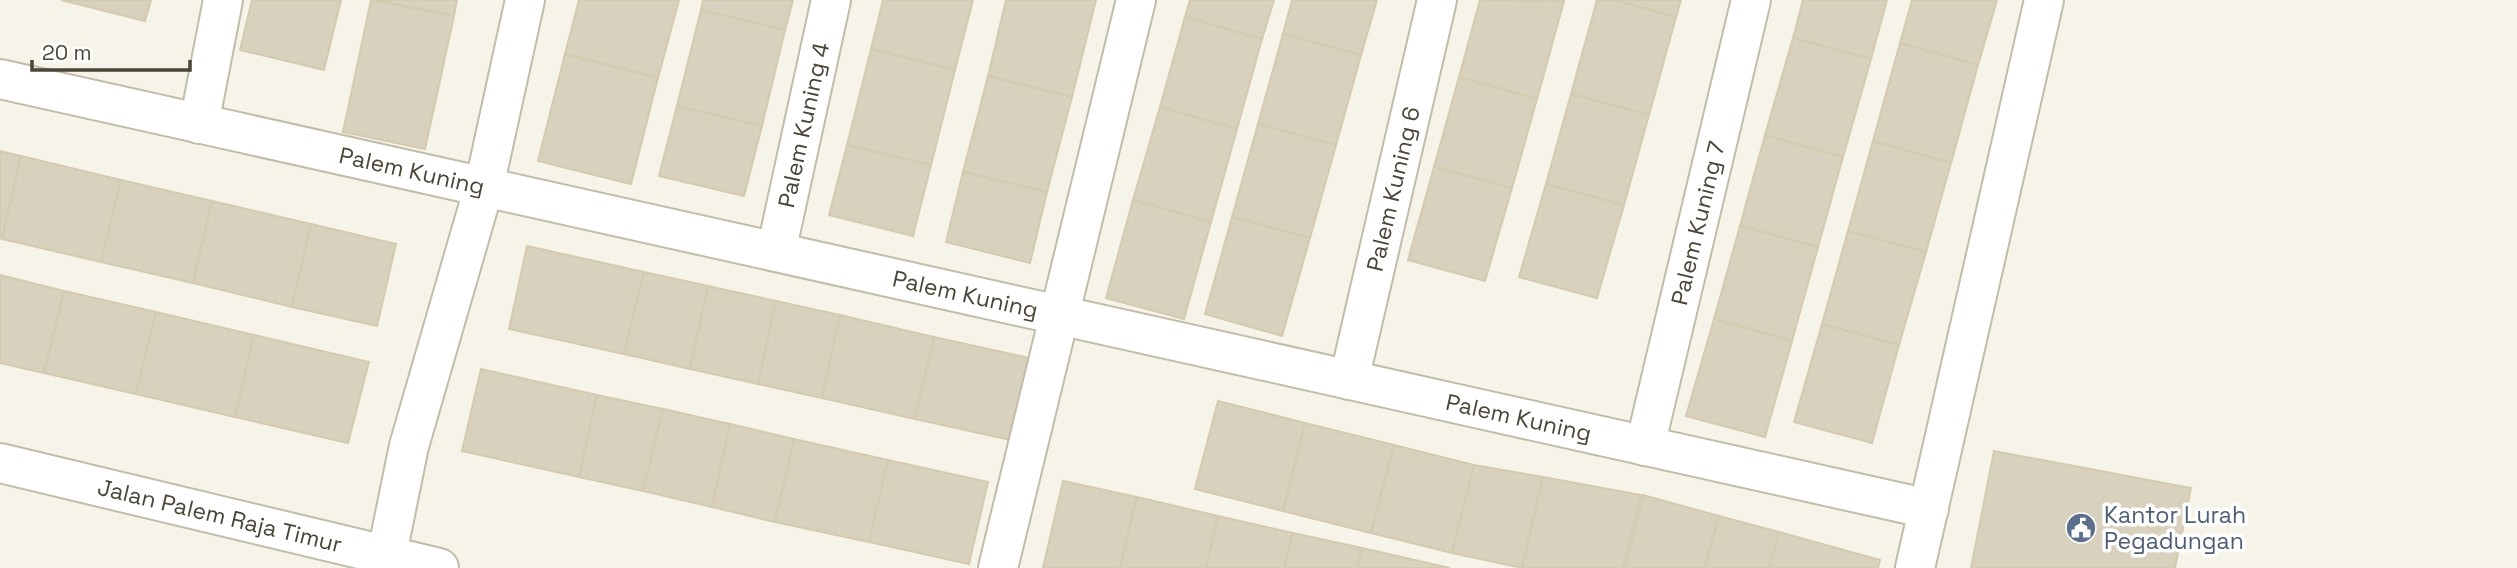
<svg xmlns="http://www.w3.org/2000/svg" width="2517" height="568" font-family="'Space Grotesk',sans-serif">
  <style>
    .building { fill: #d8d1bd; stroke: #d4caaf; stroke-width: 2 }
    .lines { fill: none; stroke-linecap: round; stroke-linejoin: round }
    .minor-casing { stroke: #c2bdaa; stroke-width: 42 }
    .minor { stroke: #fff; stroke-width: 38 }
    .labels { text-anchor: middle; stroke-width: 7; stroke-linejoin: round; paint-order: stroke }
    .street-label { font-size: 23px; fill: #4a4536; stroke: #fff }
    .service-label { font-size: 23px; fill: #4e5e75; stroke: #fff; text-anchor: start }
  </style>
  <rect width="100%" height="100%" fill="#f6f3e9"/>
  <!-- building -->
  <g class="building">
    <path d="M61,0H151L145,21Z"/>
    <path d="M252,0H341L324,70L240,50Z"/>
    <path d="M371,0L454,16L425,149L343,132Z"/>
    <path d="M377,0H457L454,16Z"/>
    <path d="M579,0H679L658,78L565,54Z"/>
    <path d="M703,0H793L785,30L701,10Z"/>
    <path d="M883,0H973L955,70L871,49Z"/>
    <path d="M1006,0H1096L1072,97L988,76Z"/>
    <path d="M1190,0H1274L1262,39L1185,17Z"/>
    <path d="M1292,0H1377L1361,55L1283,34Z"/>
    <path d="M1480,0L1564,1L1537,99L1459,77Z"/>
    <path d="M1597,0H1615L1676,17L1649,115L1571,94Z"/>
    <path d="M1615,0H1681L1676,17Z"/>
    <path d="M1803,0H1887L1871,59L1793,38Z"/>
    <path d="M1912,0H1997L1978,65L1900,43Z"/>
    <path d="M701,10L785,30L762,126L677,106Z"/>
    <path d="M1185,17L1262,39L1237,129L1160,107Z"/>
    <path d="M1283,34L1361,55L1336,145L1258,124Z"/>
    <path d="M1793,38L1871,59L1843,157L1765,135Z"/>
    <path d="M1900,43L1978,65L1951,163L1873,141Z"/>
    <path d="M871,49L955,70L931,165L847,145Z"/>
    <path d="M565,54L658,78L631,184L538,161Z"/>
    <path d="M988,76L1072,97L1047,192L963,172Z"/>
    <path d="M1459,77L1537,99L1512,188L1434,167Z"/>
    <path d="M1571,94L1649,115L1624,205L1546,184Z"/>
    <path d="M677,106L762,126L744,196L659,176Z"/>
    <path d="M1160,107L1237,129L1211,222L1133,200Z"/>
    <path d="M1258,124L1336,145L1310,238L1232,217Z"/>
    <path d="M1765,135L1843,157L1818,247L1740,226Z"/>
    <path d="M1873,141L1951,163L1926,252L1848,231Z"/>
    <path d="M847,145L931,165L913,236L829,215Z"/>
    <path d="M0,151L21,156L2,239L0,238Z"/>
    <path d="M21,156L121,180L101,262L2,239Z"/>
    <path d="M1434,167L1512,188L1485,281L1408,260Z"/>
    <path d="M963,172L1047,192L1030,263L946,242Z"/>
    <path d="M121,180L212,201L193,283L101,262Z"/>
    <path d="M1546,184L1624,205L1597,298L1519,277Z"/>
    <path d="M1133,200L1211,222L1184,319L1106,298Z"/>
    <path d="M212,201L311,224L292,307L193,283Z"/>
    <path d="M1232,217L1310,238L1282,336L1205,314Z"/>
    <path d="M311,224L396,244L377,326L292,307Z"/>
    <path d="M1740,226L1818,247L1792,341L1714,319Z"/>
    <path d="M1848,231L1926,252L1899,345L1822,324Z"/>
    <path d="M527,246L644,272L624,354L509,329Z"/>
    <path d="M644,272L708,286L690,369L624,354Z"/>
    <path d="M0,275L64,291L44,373L0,363Z"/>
    <path d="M708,286L776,301L758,384L690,369Z"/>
    <path d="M64,291L156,312L136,394L44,373Z"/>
    <path d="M776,301L840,315L822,398L758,384Z"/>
    <path d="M156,312L254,335L235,417L136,394Z"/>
    <path d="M840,315L934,337L915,419L822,398Z"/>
    <path d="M1714,319L1792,341L1765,437L1686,416Z"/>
    <path d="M1822,324L1899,345L1872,443L1794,422Z"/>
    <path d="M254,335L369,362L348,443L235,417Z"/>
    <path d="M934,337L1034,359L1015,441L915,419Z"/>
    <path d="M481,369L597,395L579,477L462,451Z"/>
    <path d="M597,395L663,409L643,491L579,477Z"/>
    <path d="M1218,401L1305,423L1283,511L1195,489Z"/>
    <path d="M663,409L730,424L712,507L643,491Z"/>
    <path d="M1305,423L1394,445L1371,533L1283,511Z"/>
    <path d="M730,424L794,439L775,522L712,507Z"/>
    <path d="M794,439L888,460L869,542L775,522Z"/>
    <path d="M1394,445L1474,465L1452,553L1371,533Z"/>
    <path d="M1994,451L2191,488L2175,568H1971Z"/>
    <path d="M888,460L988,482L969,564L869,542Z"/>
    <path d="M1474,465L1543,477L1522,568L1452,553Z"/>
    <path d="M1543,477L1641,495L1623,568H1522Z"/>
    <path d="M1063,481L1137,497L1120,568H1043Z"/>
    <path d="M1643,495L1719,516L1705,568H1625Z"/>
    <path d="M1137,497L1218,516L1206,568H1120Z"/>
    <path d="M1218,516L1293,533L1284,568H1206Z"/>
    <path d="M1719,516L1779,532L1769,568H1705Z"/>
    <path d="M1779,532L1880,560L1878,568H1769Z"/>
    <path d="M1293,533L1362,548L1357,568H1284Z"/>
    <path d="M1362,548L1450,568H1357Z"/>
  </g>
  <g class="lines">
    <!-- minor casing -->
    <g class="minor-casing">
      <g id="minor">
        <path id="s1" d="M0,79L1929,509"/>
        <path d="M199,124L223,0"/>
        <path id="s2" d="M776,252L831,0"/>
        <path id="s3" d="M1349,380L1437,0"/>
        <path id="s4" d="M1645,446L1751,0"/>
        <path id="s5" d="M0,463L439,568"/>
        <path d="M384,568L409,446L484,187L525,0"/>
        <path d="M998,568L1136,0"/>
        <path d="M1915,568L2044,0"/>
      </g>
    </g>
    <!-- minor -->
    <use href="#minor" class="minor"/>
  </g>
  <!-- icons -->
  <defs>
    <g id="civic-disc" transform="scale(1.575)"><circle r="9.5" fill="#5c6f8a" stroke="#fff"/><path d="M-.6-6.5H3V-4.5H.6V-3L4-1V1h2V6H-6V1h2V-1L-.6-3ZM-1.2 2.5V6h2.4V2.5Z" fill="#fff"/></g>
  </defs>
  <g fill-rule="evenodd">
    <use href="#civic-disc" x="2081" y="528"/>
  </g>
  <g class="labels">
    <!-- street labels -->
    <g class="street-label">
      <text dy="8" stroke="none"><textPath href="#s2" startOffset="130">Palem Kuning 4</textPath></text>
      <text dy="8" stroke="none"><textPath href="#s1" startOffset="422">Palem Kuning</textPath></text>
      <text dy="8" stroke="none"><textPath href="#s3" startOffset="196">Palem Kuning 6</textPath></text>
      <text dy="8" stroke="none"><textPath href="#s4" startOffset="229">Palem Kuning 7</textPath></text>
      <text dy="8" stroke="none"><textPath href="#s1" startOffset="989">Palem Kuning</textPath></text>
      <text dy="8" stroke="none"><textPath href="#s1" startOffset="1556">Palem Kuning</textPath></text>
      <text dy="8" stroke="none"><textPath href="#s5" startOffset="226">Jalan Palem Raja Timur</textPath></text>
    </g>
    <!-- service labels -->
    <g class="service-label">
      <text x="2104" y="523">Kantor Lurah<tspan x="2104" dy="26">Pegadungan</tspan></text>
    </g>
  </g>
  <!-- scale -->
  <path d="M32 60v10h158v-10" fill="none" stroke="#4a4536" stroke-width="3.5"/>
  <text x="42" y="60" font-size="21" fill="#4a4536" stroke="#ffffff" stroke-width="5" paint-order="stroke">20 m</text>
</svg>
